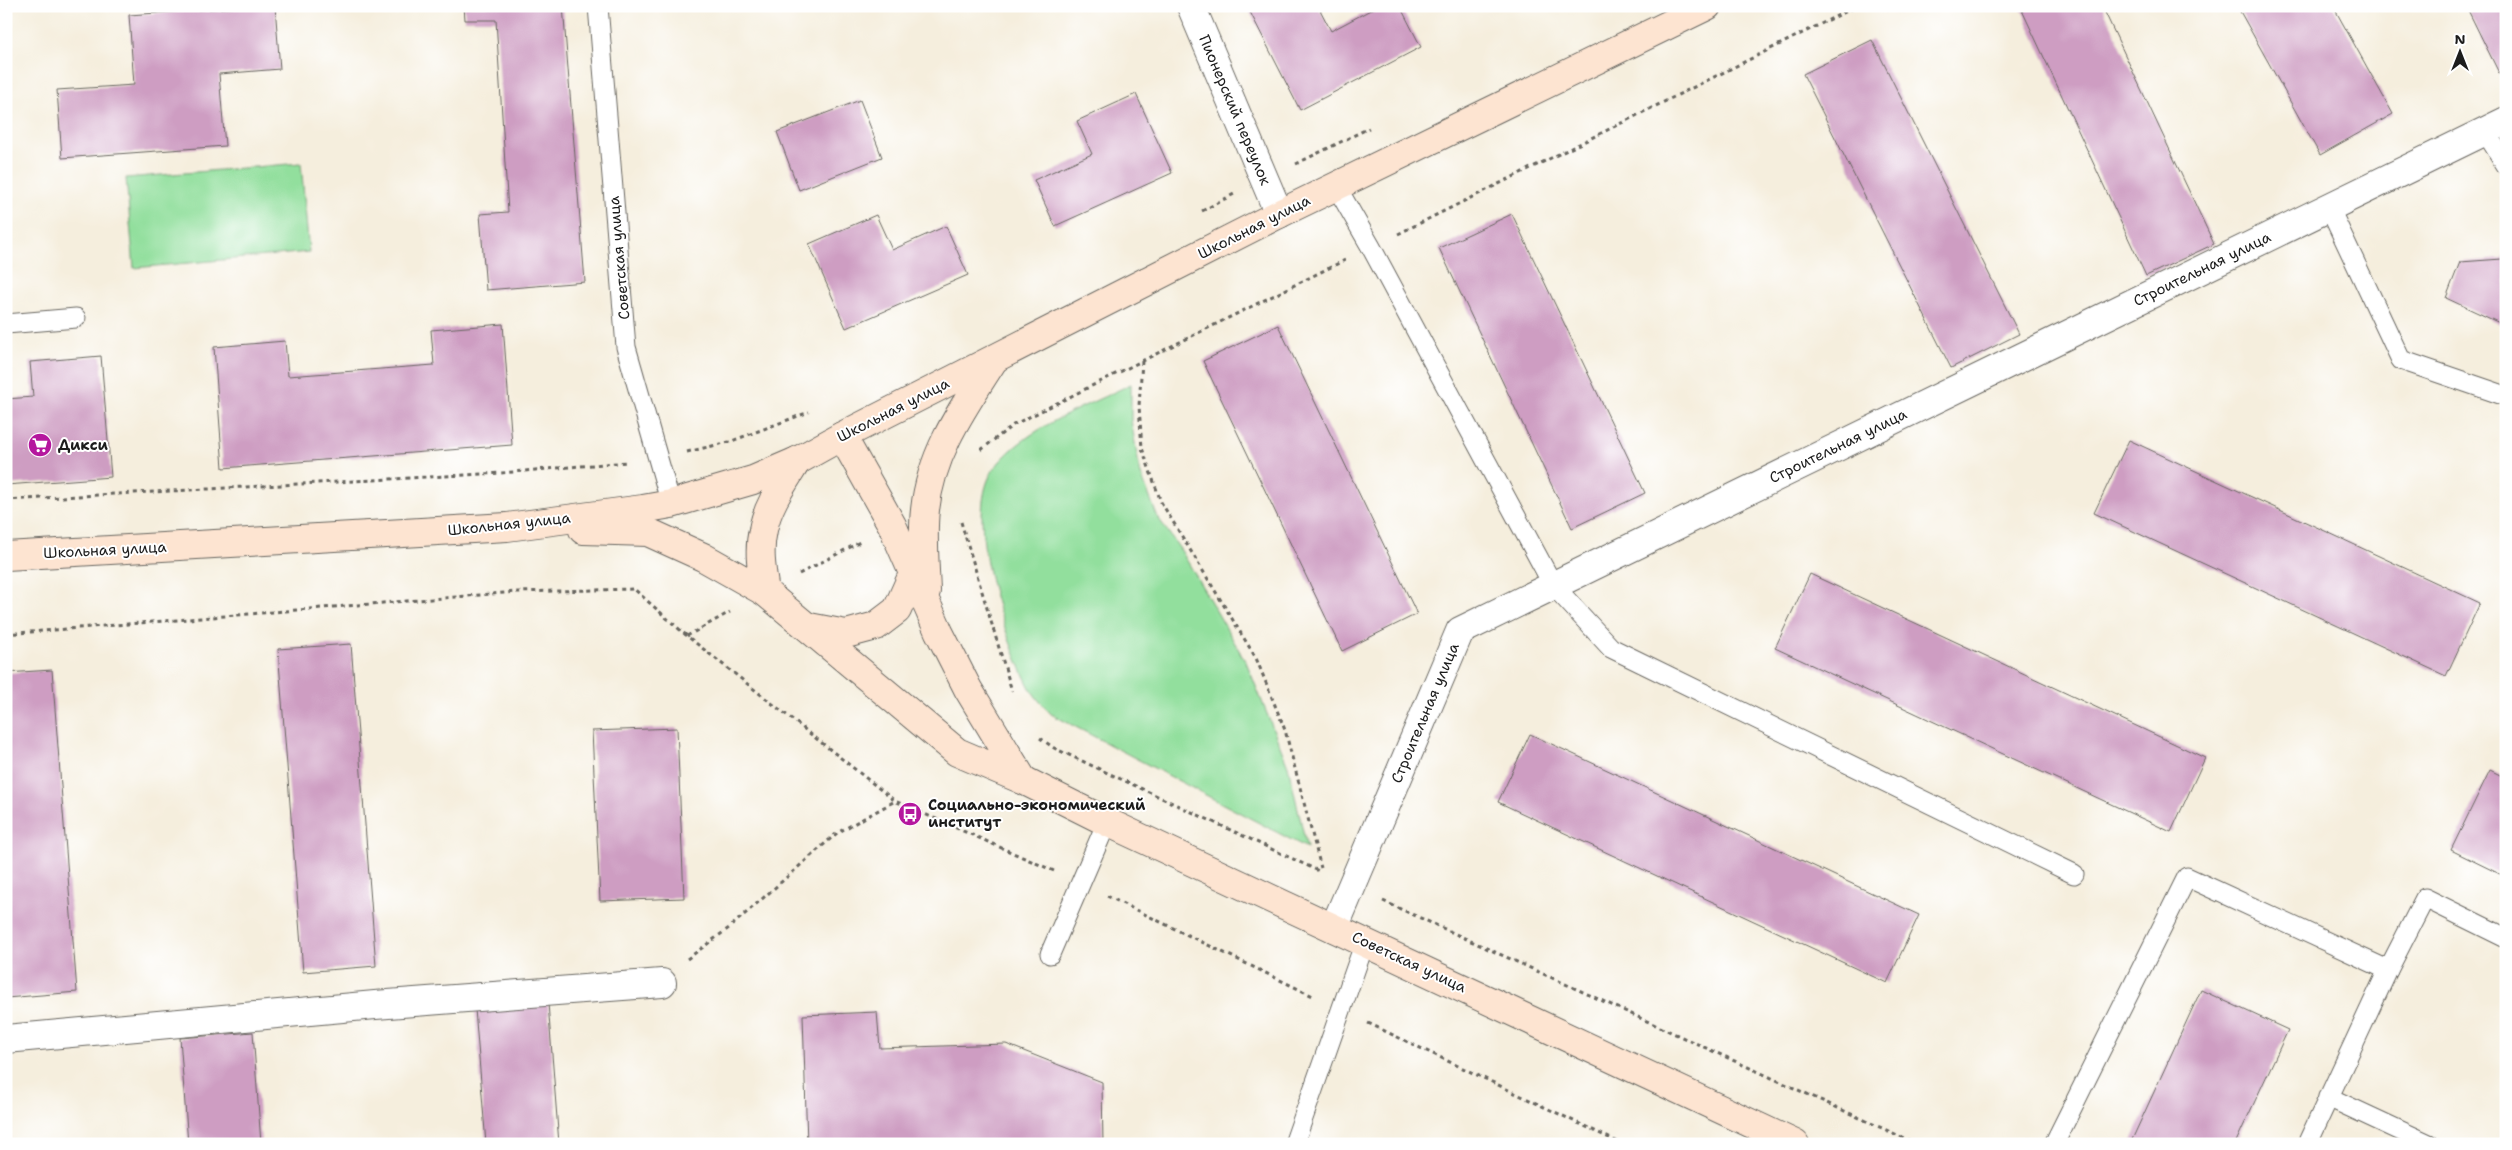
<svg xmlns="http://www.w3.org/2000/svg" width="2512" height="1150" font-family="'Shantell Sans',sans-serif">
  <style>
    .green { fill: #92df9d; stroke: #577e5c }
    .building { fill: #ce9dc2 }
    .lines { fill: none; stroke-linecap: round; stroke-linejoin: round }
    .lane-casing { stroke: #686660; stroke-width: 21 }
    .street-casing { stroke: #686660; stroke-width: 30 }
    .secondary-casing { stroke: #686660; stroke-width: 30 }
    .path { stroke: #686660; stroke-width: 3; stroke-dasharray: 4 4; stroke-linecap: butt }
    .lane { stroke: #fff; stroke-width: 19 }
    .street { stroke: #fff; stroke-width: 28 }
    .secondary { stroke: #fde4d1; stroke-width: 28 }
    .labels { text-anchor: middle; stroke-width: 4; stroke-linejoin: round; paint-order: stroke }
    .street-label { font-size: 15px; fill: #1c1c1c; stroke: #fff }
    .poi-label { font-size: 15px; font-weight: bold; fill: #1c1c1c; stroke: #fff; text-anchor: start }
  </style>
  <rect width="100%" height="100%" fill="#fff"/>
  <filter id="ink" filterUnits="userSpaceOnUse"><feTurbulence type="fractalNoise" baseFrequency=".02" numOctaves="2"/><feDisplacementMap in="SourceGraphic" scale="10" xChannelSelector="R" yChannelSelector="G"/><feConvolveMatrix kernelMatrix="1 2 1 2 8 2 1 2 1" color-interpolation-filters="sRGB"/></filter>
  <filter id="wash" filterUnits="userSpaceOnUse"><feTurbulence type="fractalNoise" baseFrequency=".0096" numOctaves="4" result="noise"/><feDisplacementMap in="SourceGraphic" scale="20" xChannelSelector="R" yChannelSelector="G"/><feGaussianBlur stdDeviation="1.12" result="paint"/><feColorMatrix in="noise" values="0 0 0 0 0 0 0 0 0 0 0 0 0 0 0 0 0 1.4 0 .05"/><feComposite in="paint" operator="in"/></filter>
  <g filter="url(#wash)">
    <rect width="100%" height="100%" fill="#f5eedd"/>
    <!-- green -->
    <g class="green">
      <path d="M301,163L309,252L134,268L126,178Z"/>
      <path d="M1131,384V420L1140,472L1157,516L1182,552L1247,664L1288,766L1307,848L1051,714C1043,705 1033,695 1028,684C1005,637 959,512 996,466C1027,427 1087,406 1131,384Z"/>
    </g>
    <g id="blocks">
      <!-- building -->
      <g class="building">
        <path d="M255,6H275L280,69L219,74L225,146L62,158L57,90L134,85L129,15Z"/>
        <path d="M464,6H563L585,282L486,290L480,214L508,212L496,20H465Z"/>
        <path d="M1247,6H1318L1331,31L1378,6H1400L1421,47L1300,110Z"/>
        <path d="M2020,6H2102L2214,244L2146,276Z"/>
        <path d="M2237,6H2333L2393,114L2320,155Z"/>
        <path d="M2466,6H2506V70L2499,73Z"/>
        <path d="M1872,40L2019,334L1951,368L1803,74Z"/>
        <path d="M1136,94L1172,173L1055,226L1034,180L1092,154L1077,121Z"/>
        <path d="M860,100L882,157L799,190L777,132Z"/>
        <path d="M1512,214L1645,493L1572,528L1439,248Z"/>
        <path d="M876,215L892,250L946,226L968,275L846,328L809,244Z"/>
        <path d="M2506,251V326L2446,298L2460,262L2502,259Z"/>
        <path d="M503,324L512,445L223,468L214,347L285,341L288,376L434,365L431,330Z"/>
        <path d="M1278,325L1417,614L1342,651L1203,361Z"/>
        <path d="M101,356L111,477L6,485V399L33,397L30,362Z"/>
        <path d="M2129,440L2480,603L2446,676L2094,513Z"/>
        <path d="M1810,574L2205,758L2171,832L1775,648Z"/>
        <path d="M351,644L376,966L303,972L278,649Z"/>
        <path d="M52,670L77,992L6,998V673Z"/>
        <path d="M677,728L684,898L600,901L592,731Z"/>
        <path d="M1530,734L1919,915L1887,983L1498,802Z"/>
        <path d="M2490,770L2506,778V877L2451,850Z"/>
        <path d="M2201,990L2288,1030L2235,1144H2130Z"/>
        <path d="M548,1003L559,1144H486L475,1009Z"/>
        <path d="M877,1012L880,1048L1006,1044L1102,1082L1103,1144H807L803,1015Z"/>
        <path d="M253,1032L261,1144H188L180,1038Z"/>
      </g>
    </g>
  </g>
  <g filter="url(#ink)">
    <use href="#blocks" fill-opacity="0" stroke="#686660" stroke-width="1"/>
    <g class="lines">
      <!-- lane casing -->
      <g class="lane-casing">
        <g id="lane">
          <path d="M598,6L626,347L671,504"/>
          <path d="M2485,131L2506,165"/>
          <path d="M1336,186L1371,247L1553,585L1611,648L2074,874"/>
          <path d="M2329,207L2401,360L2506,396"/>
          <path d="M6,324L76,318"/>
          <path d="M1050,954L1107,822"/>
          <path d="M2388,970L2425,898L2506,938"/>
          <path d="M2328,1097L2429,1144"/>
          <path d="M1294,1144L1365,942"/>
          <path d="M2054,1144L2187,877L2388,970L2307,1144"/>
        </g>
      </g>
      <!-- street casing -->
      <g class="street-casing">
        <g id="street">
          <path d="M1191,6L1279,214"/>
          <path d="M1334,928L1460,631L2506,121"/>
          <path d="M6,1039L375,1005L662,983"/>
        </g>
      </g>
      <!-- secondary casing -->
      <g class="secondary-casing">
        <g id="secondary">
          <path d="M842,436L892,525L939,632L968,689L1023,780"/>
          <path d="M583,530L648,532L703,557L765,592L957,752L1023,780L1107,822L1795,1144"/>
          <path d="M6,556L507,527L643,509L671,504L753,480L797,461L842,436L1279,214L1707,6"/>
          <path d="M926,591C925,564 922,536 925,510C931,453 963,408 993,361"/>
          <path d="M765,592C762,572 758,551 763,530C767,506 784,482 797,461"/>
          <path d="M809,627L846,634L876,626L897,610L913,574"/>
        </g>
      </g>
      <!-- path -->
      <g class="path">
        <path d="M1296,164L1369,128"/>
        <path d="M1202,211L1234,194"/>
        <path d="M1398,234L1857,6"/>
        <path d="M1142,361L1139,406L1142,448L1161,502L1256,658L1285,730L1321,868"/>
        <path d="M981,450L1013,425L1345,260"/>
        <path d="M687,452L729,442L809,412"/>
        <path d="M6,500L501,473L627,462"/>
        <path d="M961,522L1012,691"/>
        <path d="M799,574L862,541"/>
        <path d="M6,634L516,592L634,589L687,636L895,801L1054,871"/>
        <path d="M687,636L730,612"/>
        <path d="M1040,738L1054,748L1321,872"/>
        <path d="M1107,896L1315,997"/>
        <path d="M1383,901L1917,1144"/>
        <path d="M687,959L729,928L837,833L895,801"/>
        <path d="M1368,1023L1622,1144"/>
      </g>
      <!-- lane -->
      <use href="#lane" class="lane"/>
      <!-- street -->
      <use href="#street" class="street"/>
      <!-- secondary -->
      <use href="#secondary" class="secondary"/>
    </g>
  </g>
  <!-- icons -->
  <defs>
    <g id="supermarket-disc" transform="scale(1.25)"><circle r="9.5" fill="#b5179e" stroke="#fff"/><path d="M-6-5.5h2.5l.6 2H6L4.5 2H-2.5L-4.4-4H-6ZM-1.5 3.2a1.3 1.3 0 1 0 .1 0ZM3 3.2a1.3 1.3 0 1 0 .1 0Z" fill="#fff"/></g>
    <g id="bus-disc" transform="scale(1.25)"><circle r="9.5" fill="#b5179e" stroke="#fff"/><path d="M-5-6H5V4H4V6H2V4H-2V6H-4V4H-5ZM-3.5-4V0h7V-4ZM-3.5 1.2v1.5H-2V1.2ZM2 1.2v1.5H3.5V1.2Z" fill="#fff"/></g>
  </defs>
  <g fill-rule="evenodd">
    <use href="#supermarket-disc" x="40" y="445"/>
    <use href="#bus-disc" x="910" y="814"/>
  </g>
  <g class="labels">
    <!-- street labels -->
    <g class="street-label">
      <text transform="translate(1235 110) rotate(67)" y="5">Пионерский переулок</text>
      <text transform="translate(1254 227) rotate(-27)" y="5">Школьная улица</text>
      <text transform="translate(619 258) rotate(-95)" y="5">Советская улица</text>
      <text transform="translate(2202 269) rotate(-26)" y="5">Строительная улица</text>
      <text transform="translate(893 410) rotate(-27)" y="5">Школьная улица</text>
      <text transform="translate(1838 446) rotate(-26)" y="5">Строительная улица</text>
      <text transform="translate(509 524) rotate(-6)" y="5">Школьная улица</text>
      <text transform="translate(105 550) rotate(-3)" y="5">Школьная улица</text>
      <text transform="translate(1425 713) rotate(-67)" y="5">Строительная улица</text>
      <text transform="translate(1409 962) rotate(25)" y="5">Советская улица</text>
    </g>
    <!-- poi labels -->
    <g class="poi-label">
      <text x="58" y="450">Дикси</text>
      <text x="928" y="810">Социально-экономический<tspan x="928" dy="17">институт</tspan></text>
    </g>
  </g>
  <!-- margin -->
  <rect width="2512" height="1150" fill="none" stroke="#fff" stroke-width="25"/>
  <!-- north arrow -->
  <g transform="translate(2460 52)" stroke="#ffffff" stroke-width="4" paint-order="stroke">
  <path d="M0-4L9 19L0 12L-9 19Z" fill="#1c1c1c"/>
  <text y="-8" font-size="14" font-weight="bold" text-anchor="middle" fill="#1c1c1c">N</text>
  </g>
</svg>
